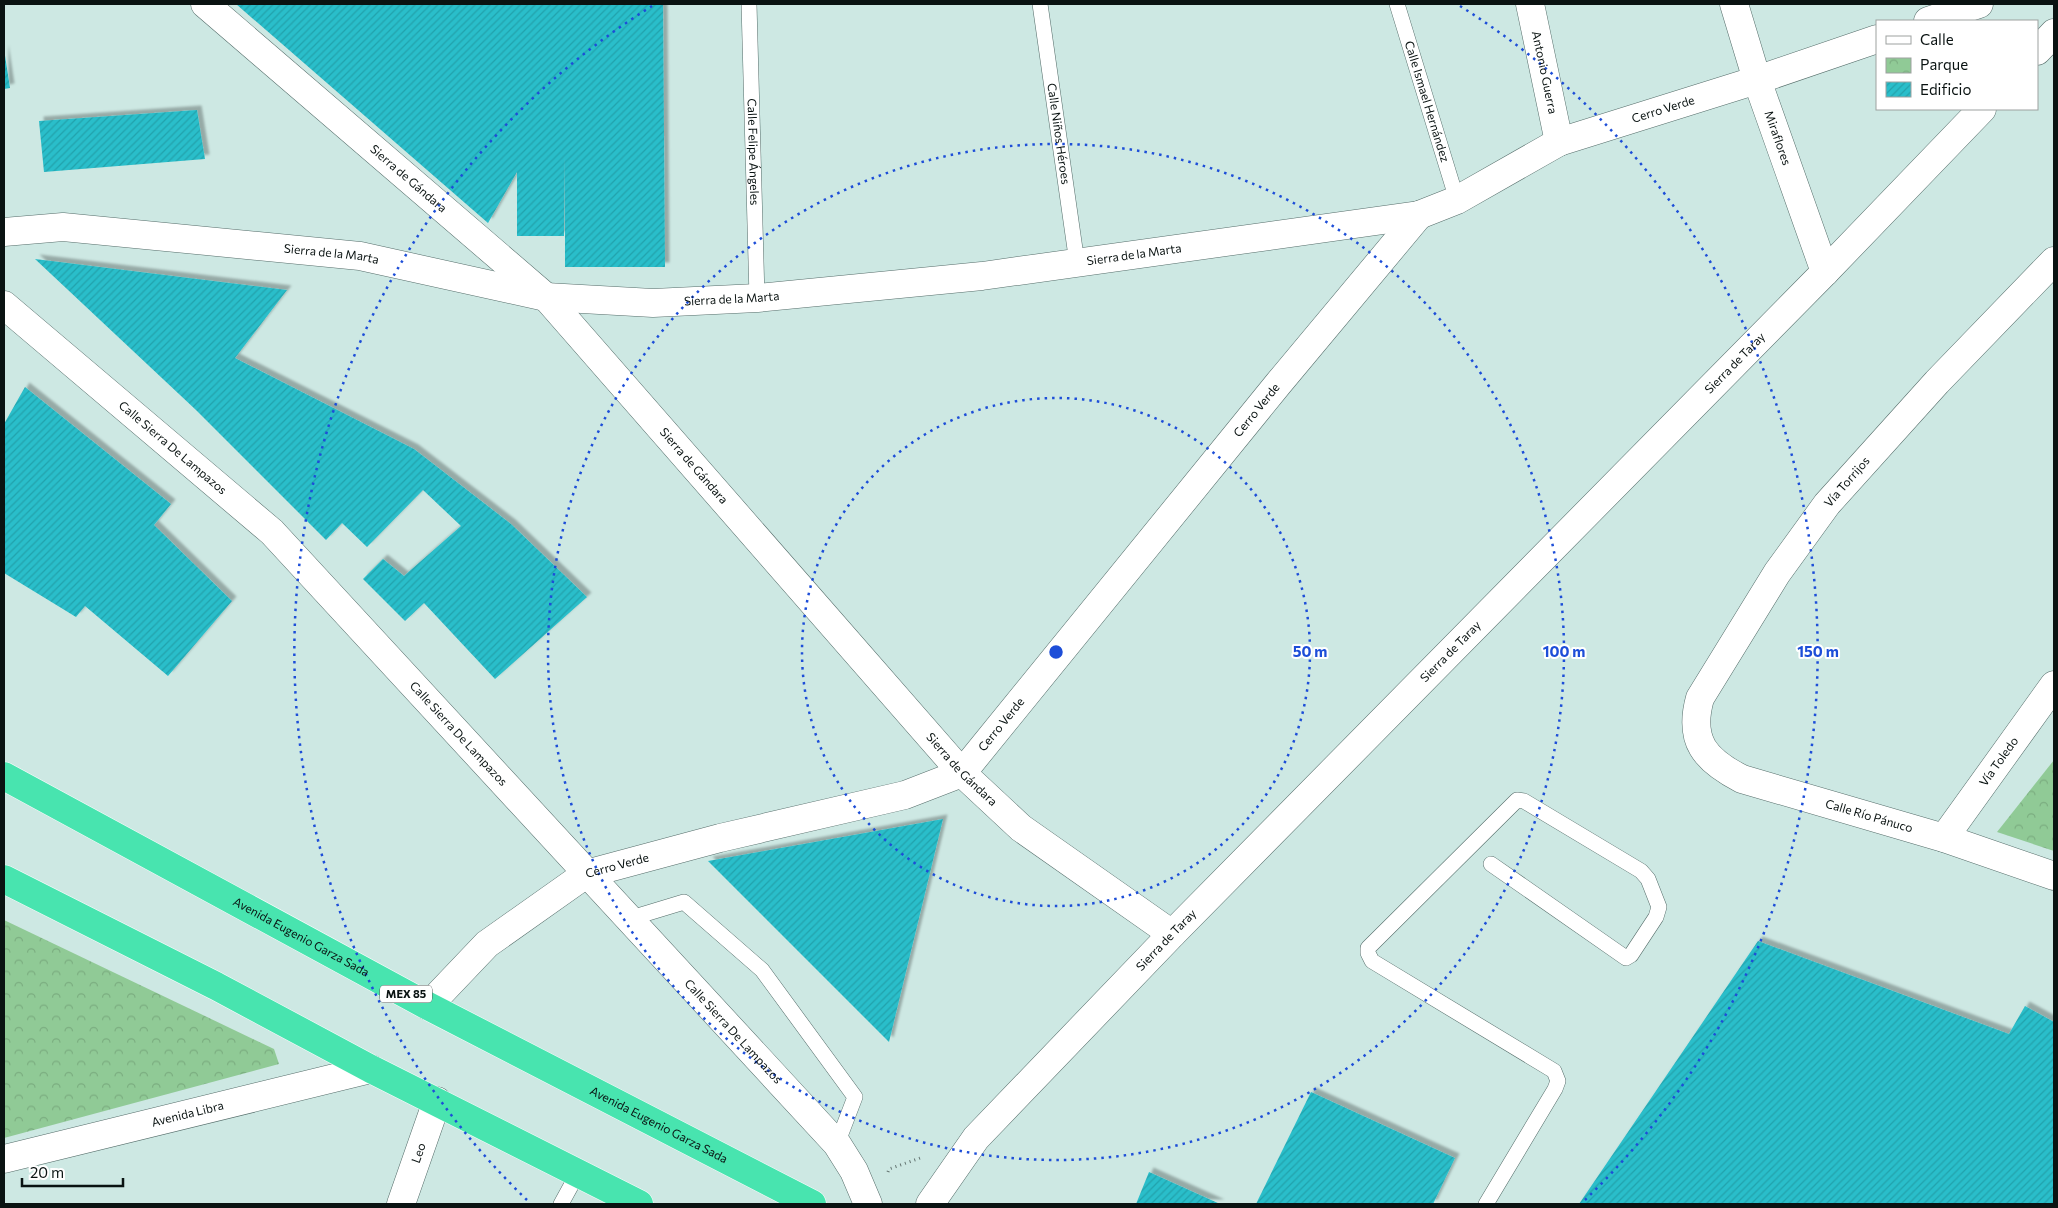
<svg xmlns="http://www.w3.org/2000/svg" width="2058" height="1208" font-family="Commissioner,sans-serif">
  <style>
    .park { fill: url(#park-crowns) }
    .building { fill: url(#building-hatch); filter: url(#shadow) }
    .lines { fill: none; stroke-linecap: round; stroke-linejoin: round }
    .lane-casing { stroke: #556d6a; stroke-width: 16 }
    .street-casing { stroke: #556d6a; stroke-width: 29 }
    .highway-casing { stroke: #fff; stroke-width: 29 }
    .path { stroke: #647572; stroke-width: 3; stroke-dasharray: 1 4; stroke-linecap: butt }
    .lane { stroke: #fff; stroke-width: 15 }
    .street { stroke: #fff; stroke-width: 28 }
    .highway { stroke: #48e4af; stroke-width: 28 }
    .ring { fill: none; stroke: #1d4ed8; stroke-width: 2.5; stroke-dasharray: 2.5 5 }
    .labels { text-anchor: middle; stroke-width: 4; stroke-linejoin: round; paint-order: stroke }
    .shield { fill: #fff; stroke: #545a59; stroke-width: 1 }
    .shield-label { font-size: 11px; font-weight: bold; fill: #0a1312 }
    .street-label { font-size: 12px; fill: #0a1312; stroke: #fff }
    .centre { fill: #1d4ed8; stroke: #fff; stroke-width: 2.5 }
    .ring-label { font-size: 15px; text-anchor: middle; font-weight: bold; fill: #1d4ed8; stroke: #fff; stroke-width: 4; stroke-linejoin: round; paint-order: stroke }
  </style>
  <defs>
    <pattern id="park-crowns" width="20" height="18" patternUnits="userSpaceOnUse" patternTransform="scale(1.25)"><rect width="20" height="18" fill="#90ca96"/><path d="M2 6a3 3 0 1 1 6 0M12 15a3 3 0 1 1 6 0" fill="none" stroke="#7bad80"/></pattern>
    <pattern id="building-hatch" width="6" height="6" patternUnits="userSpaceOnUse" patternTransform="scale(1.25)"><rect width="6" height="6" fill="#29beca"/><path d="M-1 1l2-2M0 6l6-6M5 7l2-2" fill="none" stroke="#23a2ac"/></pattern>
    <filter id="shadow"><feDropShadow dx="4.5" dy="-4.5" stdDeviation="1" flood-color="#0004"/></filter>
  </defs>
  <rect width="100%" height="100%" fill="#cde8e3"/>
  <!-- park -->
  <g class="park">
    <path d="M2054,760V851L1997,832Z"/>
    <path d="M4,920L274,1049L279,1064L4,1138Z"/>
  </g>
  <!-- building -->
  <g class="building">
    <path d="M236,4H663L665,267H565V155L564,236H517V172L488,223Z"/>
    <path d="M4,49L10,88L4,89Z"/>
    <path d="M197,110L205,159L44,172L39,121Z"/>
    <path d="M35,259L287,290L235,358L414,449L511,524L587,597L495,679L424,603L405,621L363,579L383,559L404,576L461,526L423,490L367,547L342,523L326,540L196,410Z"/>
    <path d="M25,387L171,504L154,525L232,601L168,676L85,606L76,617L4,573V424Z"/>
    <path d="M943,819L889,1042L708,861Z"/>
    <path d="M1758,941L2009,1034L2025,1006L2054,1022V1204H1579Z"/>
    <path d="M1311,1092L1455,1158L1433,1204H1256Z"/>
    <path d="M1149,1172L1220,1204H1136Z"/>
  </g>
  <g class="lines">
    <!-- lane casing -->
    <g class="lane-casing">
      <g id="lane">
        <path id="s1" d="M749,4L757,298"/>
        <path id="s2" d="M1040,4L1077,263"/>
        <path id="s3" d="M1397,4L1457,200"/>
        <path d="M628,919L684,902L762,970L855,1097L837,1144"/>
        <path d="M561,1204L578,1173"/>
        <path d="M1486,1204L1555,1089L1558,1081L1554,1071L1372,961L1368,953V948L1517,800L1524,801L1641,871L1648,879L1659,907L1656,917L1631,955L1626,958L1491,864"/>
      </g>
    </g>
    <!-- street casing -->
    <g class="street-casing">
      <g id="street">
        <path id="s4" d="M205,4L546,297L962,773L1021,828L1172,934"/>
        <path id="s5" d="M1530,4L1559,142"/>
        <path id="s6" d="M1734,4L1757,80L1825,272"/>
        <path d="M1928,21L1979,4"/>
        <path d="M2037,51L2054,33"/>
        <path id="s7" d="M4,232L63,227L360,256L546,297L653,303L757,298L982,276L1419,215L1457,200L1559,142L1757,80L1877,39"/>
        <path id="s8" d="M2054,261L1937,382L1827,504L1777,573L1700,698C1688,741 1705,760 1742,779L1944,838L2054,876"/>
        <path id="s9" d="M4,305L272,532L837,1144L854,1171L868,1204"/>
        <path id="s10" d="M1944,838L2054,685"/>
        <path id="s11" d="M428,1006L487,944L586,874L720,838L905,795L962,773L1278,384L1419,215"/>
        <path id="s12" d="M4,1159L371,1069"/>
        <path id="s13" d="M401,1204L437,1101"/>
        <path id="s14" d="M930,1204L976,1138L1172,934L1825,272L1982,109"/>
      </g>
    </g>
    <!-- highway casing -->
    <g class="highway-casing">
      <g id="highway">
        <path id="s15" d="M4,776L428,1006L812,1204"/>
        <path d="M4,879L216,986L371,1069L639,1204"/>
      </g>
    </g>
    <!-- path -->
    <path class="path" d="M888,1172L889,1169L923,1157"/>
    <!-- lane -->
    <use href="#lane" class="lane"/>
    <!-- street -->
    <use href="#street" class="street"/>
    <!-- highway -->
    <use href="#highway" class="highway"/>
  </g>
  <!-- distance rings -->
  <g class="ring">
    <circle cx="1056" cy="652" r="254"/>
    <circle cx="1056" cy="652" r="508"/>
    <path d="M527 1200A762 762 0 0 1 652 6M1460 6A762 762 0 0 1 1585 1200"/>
  </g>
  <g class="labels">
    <!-- shield labels -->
    <rect class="shield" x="380" y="985.5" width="52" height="17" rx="4"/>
    <g class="shield-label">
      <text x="406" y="998">MEX 85</text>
    </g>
    <!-- street labels -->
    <g class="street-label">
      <text dy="4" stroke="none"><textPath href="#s5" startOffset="70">Antonio Guerra</textPath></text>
      <text dy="4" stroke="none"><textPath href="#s3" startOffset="102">Calle Ismael Hernández</textPath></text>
      <text dy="4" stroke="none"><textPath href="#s7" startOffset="1694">Cerro Verde</textPath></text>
      <text dy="4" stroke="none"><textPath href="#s2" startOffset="131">Calle Niños Héroes</textPath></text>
      <text dy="4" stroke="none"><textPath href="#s6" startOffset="141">Miraflores</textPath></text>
      <text dy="4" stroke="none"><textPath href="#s1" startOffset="148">Calle Felipe Ángeles</textPath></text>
      <text dy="4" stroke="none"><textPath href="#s4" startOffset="268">Sierra de Gándara</textPath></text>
      <text dy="4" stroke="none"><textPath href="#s7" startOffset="329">Sierra de la Marta</textPath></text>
      <text dy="4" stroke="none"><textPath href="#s7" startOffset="1139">Sierra de la Marta</textPath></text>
      <text dy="4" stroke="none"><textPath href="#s7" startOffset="734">Sierra de la Marta</textPath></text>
      <text dy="4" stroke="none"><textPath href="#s14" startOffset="1165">Sierra de Taray</textPath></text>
      <text dy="4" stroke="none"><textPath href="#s11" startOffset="1064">Cerro Verde</textPath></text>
      <text dy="4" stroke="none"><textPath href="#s9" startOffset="221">Calle Sierra De Lampazos</textPath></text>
      <text dy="4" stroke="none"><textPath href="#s4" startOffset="674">Sierra de Gándara</textPath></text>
      <text transform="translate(1847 482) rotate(-49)" y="4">Vía Torrijos</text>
      <text dy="4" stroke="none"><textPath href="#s14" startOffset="760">Sierra de Taray</textPath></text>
      <text dy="4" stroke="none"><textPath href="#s11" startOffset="659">Cerro Verde</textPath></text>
      <text dy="4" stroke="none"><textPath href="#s9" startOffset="626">Calle Sierra De Lampazos</textPath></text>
      <text dy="4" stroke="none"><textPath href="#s10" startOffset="94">Vía Toledo</textPath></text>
      <text dy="4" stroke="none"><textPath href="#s4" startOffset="1079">Sierra de Gándara</textPath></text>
      <text dy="4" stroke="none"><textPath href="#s8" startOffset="799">Calle Río Pánuco</textPath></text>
      <text dy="4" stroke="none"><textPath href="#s11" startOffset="239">Cerro Verde</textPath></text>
      <text dy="4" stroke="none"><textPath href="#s15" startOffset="338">Avenida Eugenio Garza Sada</textPath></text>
      <text dy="4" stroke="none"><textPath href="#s14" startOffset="355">Sierra de Taray</textPath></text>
      <text dy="4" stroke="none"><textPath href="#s9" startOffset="1031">Calle Sierra De Lampazos</textPath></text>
      <text dy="4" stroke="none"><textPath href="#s12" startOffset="189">Avenida Libra</textPath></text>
      <text dy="4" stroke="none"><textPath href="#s15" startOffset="742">Avenida Eugenio Garza Sada</textPath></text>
      <text dy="4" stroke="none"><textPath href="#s13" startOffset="54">Leo</textPath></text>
    </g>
  </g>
  <circle cx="1056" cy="652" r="8" class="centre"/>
  <g class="ring-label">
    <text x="1310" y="657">50 m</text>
    <text x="1564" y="657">100 m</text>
    <text x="1818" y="657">150 m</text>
  </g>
  <!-- border -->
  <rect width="2058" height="1208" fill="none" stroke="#0a1312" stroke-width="10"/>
  <!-- legend -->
  <rect x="1876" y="20" width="162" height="90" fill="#ffffff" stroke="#9da1a0"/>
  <rect x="1886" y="36" width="25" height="8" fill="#ffffff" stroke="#9da1a0"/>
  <text x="1920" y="45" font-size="15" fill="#0a1312">Calle</text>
  <rect x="1886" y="58" width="25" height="15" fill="url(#park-crowns)" stroke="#9da1a0"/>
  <text x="1920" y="70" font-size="15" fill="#0a1312">Parque</text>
  <rect x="1886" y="82" width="25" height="15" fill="url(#building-hatch)" stroke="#9da1a0"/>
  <text x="1920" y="95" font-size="15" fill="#0a1312">Edificio</text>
  <!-- scale -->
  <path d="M22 1178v8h101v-8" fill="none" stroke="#0a1312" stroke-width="2.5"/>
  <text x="30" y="1178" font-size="15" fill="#0a1312" stroke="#ffffff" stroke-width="4" paint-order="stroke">20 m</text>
</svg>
